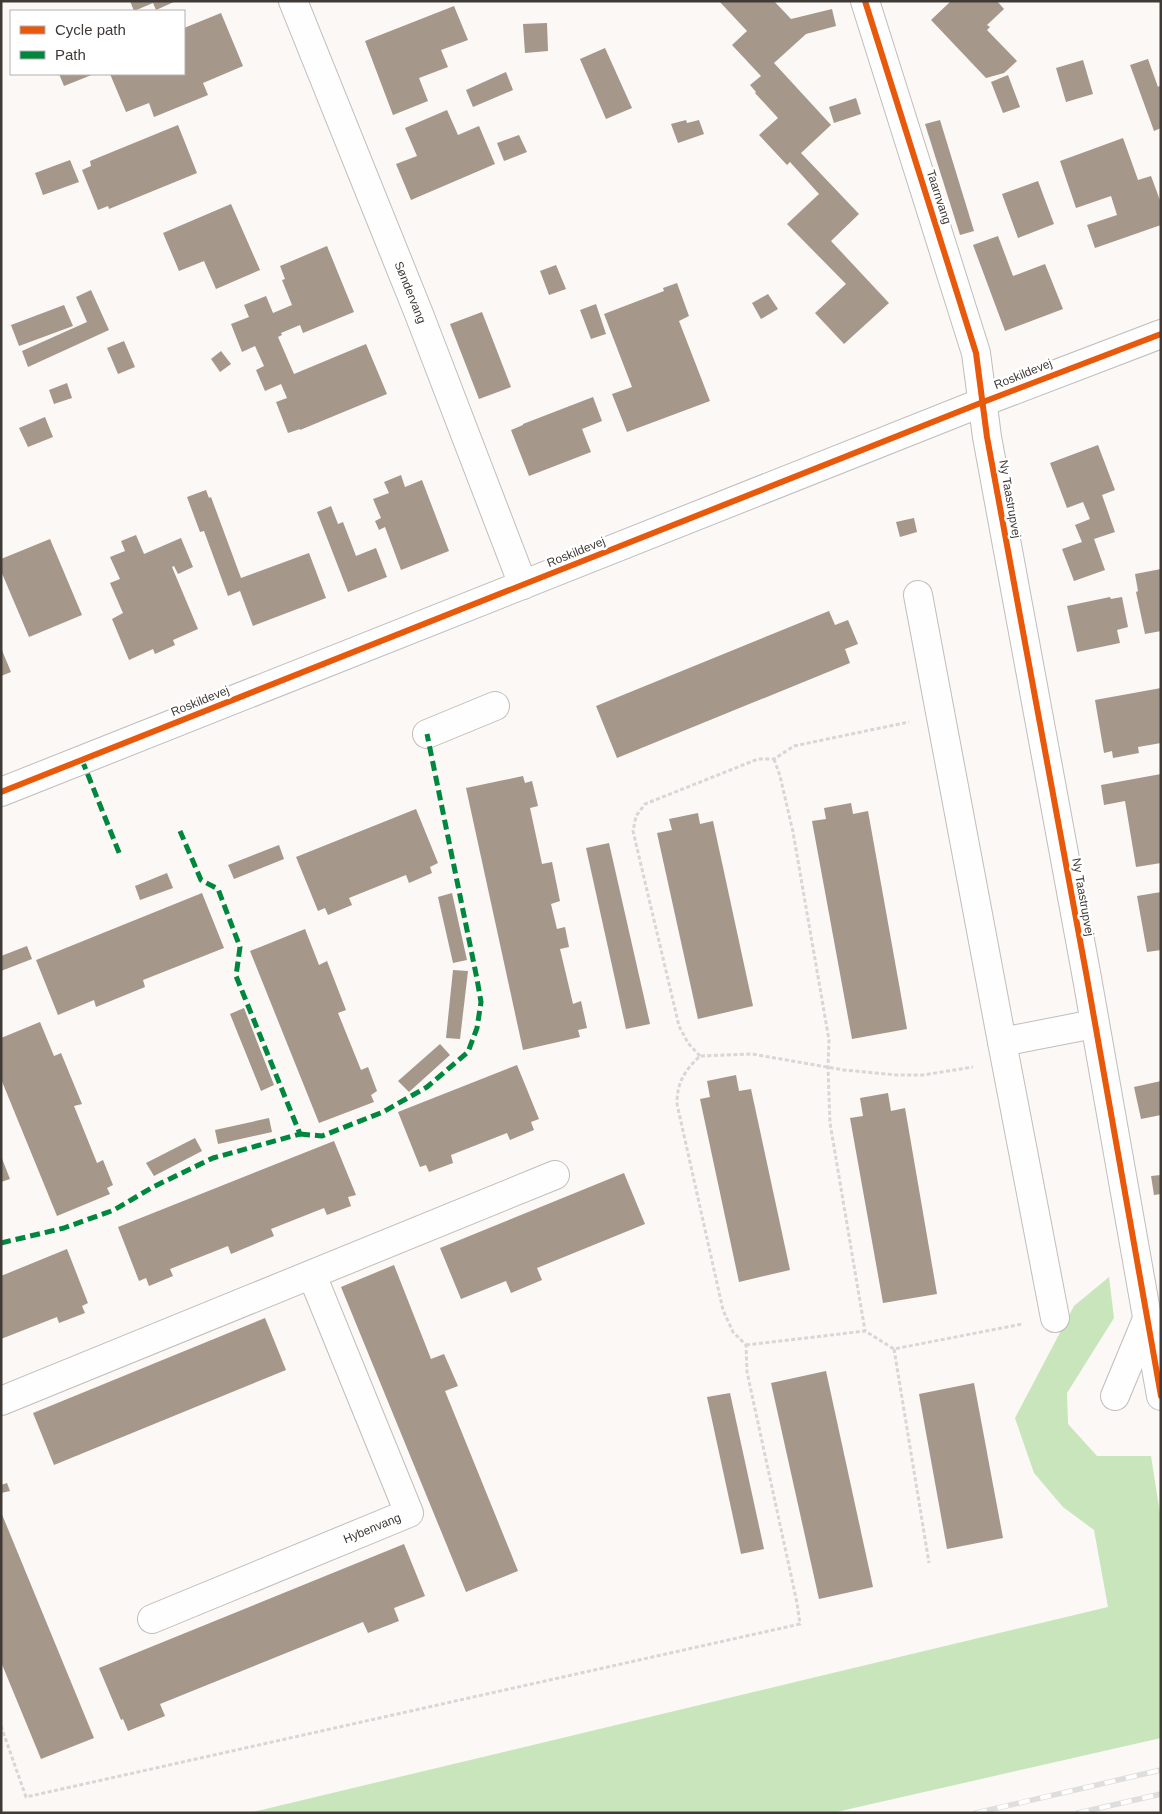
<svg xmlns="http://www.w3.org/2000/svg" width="1162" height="1814" font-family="Helvetica,sans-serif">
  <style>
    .forest { fill: #c8e5bc }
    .building { fill: #a59789 }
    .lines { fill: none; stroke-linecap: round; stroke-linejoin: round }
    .minor-casing { stroke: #c1bdba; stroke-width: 30 }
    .path { stroke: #d8d7d6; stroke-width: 3; stroke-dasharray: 4 2.5; stroke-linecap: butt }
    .minor { stroke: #fefefe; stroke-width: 28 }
    .rail-casing { stroke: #dfdedc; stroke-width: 5.5 }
    .rail { stroke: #fff; stroke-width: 4; stroke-dasharray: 11; stroke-linecap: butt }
    .quiet { stroke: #00873e; stroke-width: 5; stroke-dasharray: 10 5; stroke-linecap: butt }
    .cycleway-casing { stroke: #fff; stroke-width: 9 }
    .cycleway { stroke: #e8590c; stroke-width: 6 }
    .labels { text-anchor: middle; stroke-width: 5; stroke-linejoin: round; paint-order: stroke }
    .street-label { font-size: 12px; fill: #403a37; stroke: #fff }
  </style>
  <rect width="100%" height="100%" fill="#fbf8f5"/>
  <!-- forest -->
  <path class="forest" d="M1109,1277L1114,1318L1067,1393L1068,1424L1097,1456H1151L1161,1520V1738L832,1813H249L1108,1607L1094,1530L1063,1507L1034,1473L1015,1418L1074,1306Z"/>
  <!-- building -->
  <g class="building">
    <path d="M130,1H176L156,10L153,3L134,11Z"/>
    <path d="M719,1H774L791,19L832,9L836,26L806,34L774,63L831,125L801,153L859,214L831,241L889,303L844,344L815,313L846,284L787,224L819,194L790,162L787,165L759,135L778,118L755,93L756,92L750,85L761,76L732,45L747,31Z"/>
    <path d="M951,1H997L1004,9L987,25L990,27L987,30L1017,61L1004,73L986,78L931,20Z"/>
    <path d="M454,6L468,40L441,50L448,67L419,78L428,101L393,115L365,41Z"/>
    <path d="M221,13L243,66L203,83L208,95L154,117L149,103L126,112L110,74H184V28Z"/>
    <path d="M547,23L548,51L525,53L523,24Z"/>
    <path d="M605,48L632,108L606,119L580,59Z"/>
    <path d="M1148,59L1158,87L1161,85V128L1154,131L1130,65Z"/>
    <path d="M1083,60L1093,94L1066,102L1056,68Z"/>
    <path d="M506,72L513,90L473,107L466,90Z"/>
    <path d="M59,74H94L64,86Z"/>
    <path d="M1008,75L1020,107L1003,113L991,82Z"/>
    <path d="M856,98L861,114L834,123L829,107Z"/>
    <path d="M447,110L458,135L479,126L495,164L411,200L396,164L417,156L405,128Z"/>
    <path d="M686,120L687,123L699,120L704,134L678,143L671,124Z"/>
    <path d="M940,120L974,231L960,235L925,124Z"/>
    <path d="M178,125L197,173L109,209L108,206L98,210L82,170L91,166L90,161Z"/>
    <path d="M519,135L527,152L504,161L497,143Z"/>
    <path d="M1123,138L1138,180L1151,176L1161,203V225L1095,248L1087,225L1117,215L1111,196L1076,208L1060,161Z"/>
    <path d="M70,160L79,182L43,195L35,173Z"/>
    <path d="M1038,181L1054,224L1018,238L1002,194Z"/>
    <path d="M231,204L260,270L216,289L204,261L179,271L163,233Z"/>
    <path d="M998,236L1013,276L1045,264L1063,309L1005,331L973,245Z"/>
    <path d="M327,246L354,312L303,333L300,325L281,333L282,335L278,337L294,374L366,344L387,394L300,430V429L288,433L276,402L287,398L281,384L265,391L256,370L264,366L255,346L242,352L231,324L249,317L244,305L266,296L273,313L292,305L282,280L285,279L280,266Z"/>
    <path d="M556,265L566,289L549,295L540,271Z"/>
    <path d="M677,283L689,316L679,321L710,401L627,432L612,394L632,387L604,314L664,291L663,288Z"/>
    <path d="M91,290L109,330L28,367L22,351L87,322L76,297Z"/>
    <path d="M768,294L778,309L761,319L752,303Z"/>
    <path d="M596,304L606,334L591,339L580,310Z"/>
    <path d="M64,305L73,326L19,346L11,325Z"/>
    <path d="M482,312L511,387L479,399L450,324Z"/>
    <path d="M124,341L135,367L118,374L107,348Z"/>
    <path d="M221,351L231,364L220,372L211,359Z"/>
    <path d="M67,383L72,398L54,404L49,390Z"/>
    <path d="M593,397L602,421L582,429L591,452L529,476L511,430L523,425V424Z"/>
    <path d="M45,417L53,437L28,447L19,428Z"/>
    <path d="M1098,445L1115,490L1102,495L1115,532L1094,539L1105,570L1074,581L1062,549L1082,542L1075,525L1090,519L1083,502L1067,508L1050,463Z"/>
    <path d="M401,475L405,487L422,480L449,551L401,570L385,527L379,530L375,521L381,518L373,499L389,493L384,482Z"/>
    <path d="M206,490L209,498L211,497L241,578L309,553L326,598L253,626L240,591L228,596L204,531L200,532L187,497Z"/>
    <path d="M331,506L338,524L343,522L356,556L376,548L387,577L348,592L317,512Z"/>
    <path d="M914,518L917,532L900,537L896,522Z"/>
    <path d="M136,535L144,554L181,538L193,567L178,574L174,566L172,567L198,629L173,640L175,645L155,654L153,649L129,660L112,619L123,613L110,583L120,579L110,557L125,551L121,541Z"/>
    <path d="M50,539L82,615L29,637L1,571V559Z"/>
    <path d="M1161,569V631L1145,634L1136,592L1138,591L1135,574Z"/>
    <path d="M1110,597L1111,599L1122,597L1128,627L1117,630L1120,643L1077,652L1067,606Z"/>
    <path d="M829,611L835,625L848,620L858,644L845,649L850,663L617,758L596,706Z"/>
    <path d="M1,648L11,672L1,676Z"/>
    <path d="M1161,688V743L1138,747L1139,753L1113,758L1112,751L1104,753L1095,700Z"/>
    <path d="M1161,774V863L1136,867L1125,801L1104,805L1101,785Z"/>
    <path d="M523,776L525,783L532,781L538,806L530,808L542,864L552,862L560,901L551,904L557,929L565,927L569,947L560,949L573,1004L581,1001L587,1028L578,1030L580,1037L523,1050L466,788Z"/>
    <path d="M851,803L853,814L868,811L907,1029L852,1039L812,821L826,819L824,808Z"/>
    <path d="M416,809L438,863L430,867L432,873L409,883L406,875L349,898L352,905L328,915L325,908L318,911L296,857Z"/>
    <path d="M698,813L700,824L713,821L753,1006L698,1019L657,833L672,830L669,819Z"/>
    <path d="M609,843L650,1024L626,1029L586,848Z"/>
    <path d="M279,845L284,859L234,879L228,865Z"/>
    <path d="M167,873L173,888L140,900L135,886Z"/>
    <path d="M1161,892V950L1147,952L1137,896Z"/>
    <path d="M202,893L224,948L143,980L145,987L96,1007L94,1000L58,1015L36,960Z"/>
    <path d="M452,893L467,960L453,963L438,897Z"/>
    <path d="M305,929L319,965L327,961L346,1010L338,1013L361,1070L368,1067L377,1091L371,1095L374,1102L319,1123L250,951Z"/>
    <path d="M27,946L32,959L1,971V956Z"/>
    <path d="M453,970L468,971L460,1039L446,1038Z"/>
    <path d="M244,1008L274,1085L261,1091L230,1014Z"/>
    <path d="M40,1022L54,1056L61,1053L82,1104L74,1106L97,1163L103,1160L113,1185L107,1188L110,1194L57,1216L1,1079V1038Z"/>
    <path d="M440,1044L450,1055L409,1092L398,1081Z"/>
    <path d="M517,1065L539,1119L531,1122L534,1130L510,1140L507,1133L451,1155L453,1163L429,1172L426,1165L420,1167L398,1112Z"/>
    <path d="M736,1075L739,1091L751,1089L790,1270L739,1282L700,1099L710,1097L707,1081Z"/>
    <path d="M1161,1081V1115L1141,1119L1134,1087Z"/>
    <path d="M888,1093L891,1111L905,1108L937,1294L883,1303L850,1118L863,1116L860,1098Z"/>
    <path d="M269,1118L272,1132L218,1144L215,1130Z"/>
    <path d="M195,1138L202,1151L154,1176L146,1163Z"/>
    <path d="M334,1141L356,1195L348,1197L351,1206L327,1215L324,1208L271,1229L274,1236L231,1254L228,1246L170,1269L173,1276L149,1286L146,1278L139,1281L118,1227Z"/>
    <path d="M1,1156L10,1179L1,1182Z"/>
    <path d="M624,1173L645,1224L537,1268L542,1280L511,1293L506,1281L461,1299L440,1248Z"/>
    <path d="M1161,1175V1194L1154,1195L1151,1176Z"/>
    <path d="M67,1249L88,1303L82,1306L85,1313L59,1323L57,1317L1,1339V1276Z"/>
    <path d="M394,1265L431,1359L444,1354L458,1386L445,1391L518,1571L466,1592L341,1287Z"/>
    <path d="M265,1318L286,1370L54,1465L33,1413Z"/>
    <path d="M826,1371L873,1587L819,1599L771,1383Z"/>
    <path d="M974,1383L1003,1538L947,1549L919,1394Z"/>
    <path d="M730,1393L764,1549L741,1554L707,1397Z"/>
    <path d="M7,1483L10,1491L1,1493V1485Z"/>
    <path d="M1,1512L94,1738L41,1759L1,1662Z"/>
    <path d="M404,1544L425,1596L394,1608L399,1621L368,1633L363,1622L160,1704L165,1716L128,1731L123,1719L121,1720L99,1668Z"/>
  </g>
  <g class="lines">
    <!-- minor casing -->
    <g class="minor-casing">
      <g id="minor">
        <path id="s1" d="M293,1L419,314L523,585"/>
        <path d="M865,1L976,353L987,437L1087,978L1161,1396"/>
        <path d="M918,595L1002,1042L1094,1024"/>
        <path d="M427,734L495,706"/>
        <path d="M1,792L983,402L1161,334"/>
        <path d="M1002,1042L1055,1318"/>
        <path d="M1115,1396L1147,1319"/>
        <path d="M1,1401L555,1175"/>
        <path id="s2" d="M152,1619L409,1513L312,1275"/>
      </g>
    </g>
    <!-- path -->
    <g class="path">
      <path d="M774,759L780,776L793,832L829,1040L828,1068L830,1123L865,1331"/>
      <path d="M700,1056L688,1043L679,1026L633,831L636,816L645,804L758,759H774L794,746L909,722"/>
      <path d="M746,1345L865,1331L894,1349L1022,1324"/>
      <path d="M894,1349L929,1563"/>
      <path d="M1,1726L26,1797L800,1624L797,1603L747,1372L746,1345L733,1332L723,1310L677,1104C677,1083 684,1071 700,1056L752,1054L844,1070L897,1075H923L973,1067"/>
    </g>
    <!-- minor -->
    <use href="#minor" class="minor"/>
    <!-- rail casing -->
    <g class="rail-casing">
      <g id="rail">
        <path d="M976,1813L1161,1770"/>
        <path d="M1078,1813L1161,1794"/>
      </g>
    </g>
    <!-- rail -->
    <use href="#rail" class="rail"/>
    <!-- quiet -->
    <g class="quiet">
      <path d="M82,760L120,855"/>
      <path d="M300,1134L322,1136L383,1112L427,1087L468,1052L477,1028L481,1002L477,979L427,734"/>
      <path d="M1,1243L64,1228L114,1210L153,1187L213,1158L300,1134L236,976L240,947L218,889L201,880L180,831"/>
    </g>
    <!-- cycleway casing -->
    <g class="cycleway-casing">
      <g id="cycleway">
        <path d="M865,1L976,353L987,437L1087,978L1161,1396"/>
        <path d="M1,792L983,402L1161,334"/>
      </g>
    </g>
    <!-- cycleway -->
    <use href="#cycleway" class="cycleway"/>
  </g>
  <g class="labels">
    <!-- street labels -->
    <g class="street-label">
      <text transform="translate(939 197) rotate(72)" y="4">Taarnvang</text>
      <text dy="4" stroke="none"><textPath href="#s1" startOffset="314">Søndervang</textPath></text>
      <text transform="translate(1023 374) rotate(-22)" y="4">Roskildevej</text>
      <text transform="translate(1010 499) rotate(80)" y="4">Ny Taastrupvej</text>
      <text transform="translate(576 552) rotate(-22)" y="4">Roskildevej</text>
      <text transform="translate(200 701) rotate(-22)" y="4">Roskildevej</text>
      <text transform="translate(1083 897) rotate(80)" y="4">Ny Taastrupvej</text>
      <text dy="4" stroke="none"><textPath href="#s2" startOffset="238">Hybenvang</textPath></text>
    </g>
  </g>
  <!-- border -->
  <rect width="1162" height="1814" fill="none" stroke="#403a37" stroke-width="5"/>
  <!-- legend -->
  <rect x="10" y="10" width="175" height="65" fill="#ffffff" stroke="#b3b0af"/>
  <rect x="20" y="26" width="25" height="8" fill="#e8590c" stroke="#b3b0af"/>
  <text x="55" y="35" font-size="15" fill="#403a37">Cycle path</text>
  <rect x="20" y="51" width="25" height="8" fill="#00873e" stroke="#b3b0af"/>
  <text x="55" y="60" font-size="15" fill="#403a37">Path</text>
</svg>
